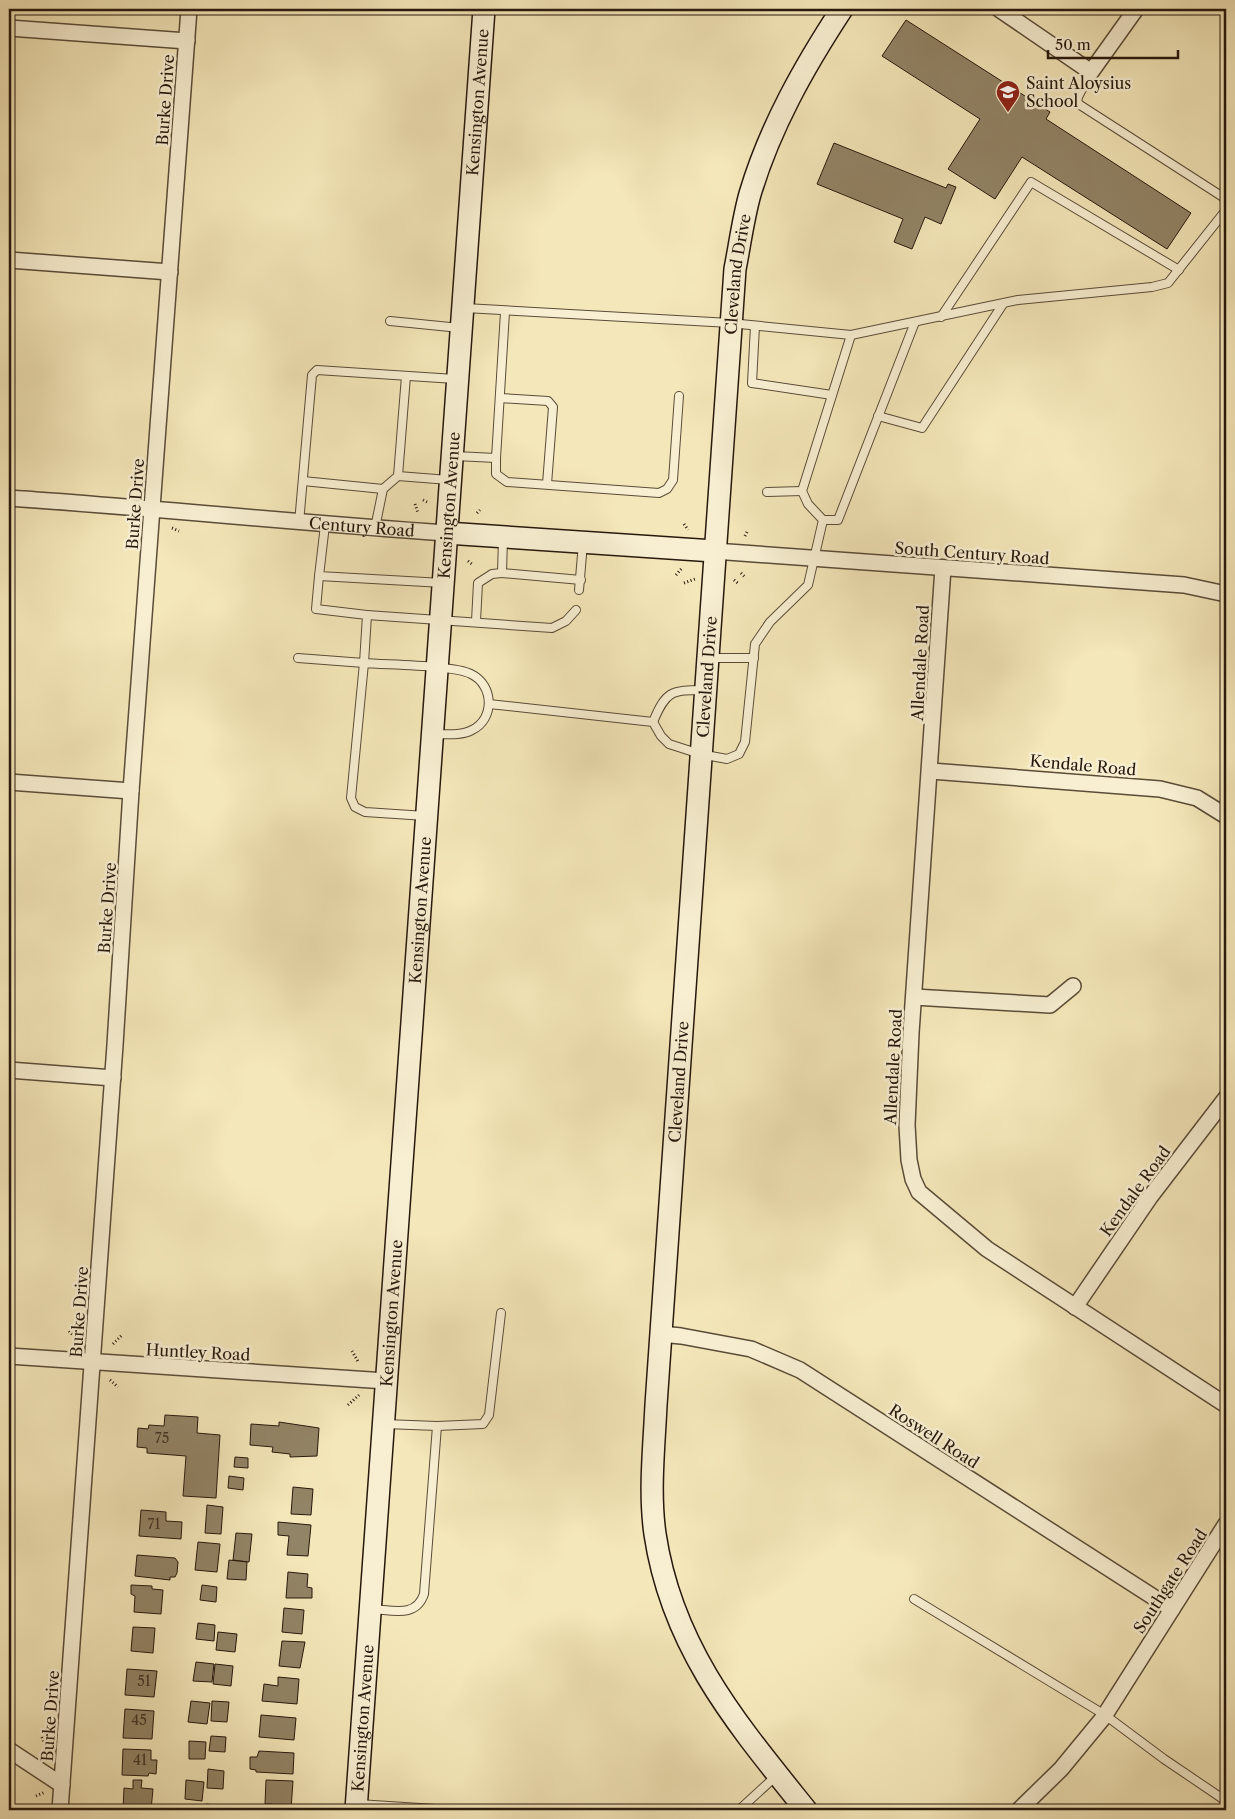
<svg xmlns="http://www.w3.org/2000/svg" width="1235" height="1819" font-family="'Libre Caslon Text',serif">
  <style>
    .building { fill: #928466; stroke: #27180d }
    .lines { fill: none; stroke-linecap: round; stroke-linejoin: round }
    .lane-casing { stroke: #5a4c38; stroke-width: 10 }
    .street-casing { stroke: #5a4c38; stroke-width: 18 }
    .secondary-casing { stroke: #27180d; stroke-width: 24 }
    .path { stroke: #27180d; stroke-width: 3; stroke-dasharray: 1 2.5; stroke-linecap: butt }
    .lane { stroke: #f8efd2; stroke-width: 8 }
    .street { stroke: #f8efd2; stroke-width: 15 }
    .secondary { stroke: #f8efd2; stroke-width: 21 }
    .labels { text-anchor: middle; stroke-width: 5; stroke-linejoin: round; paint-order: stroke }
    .number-label { font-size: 14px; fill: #423323 }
    .poi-label { font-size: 16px; fill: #27180d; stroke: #f8efd2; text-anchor: start }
    .street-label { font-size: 16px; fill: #27180d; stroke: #f8efd2 }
  </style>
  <rect width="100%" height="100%" fill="#f4e7b9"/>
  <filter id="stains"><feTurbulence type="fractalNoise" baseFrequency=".004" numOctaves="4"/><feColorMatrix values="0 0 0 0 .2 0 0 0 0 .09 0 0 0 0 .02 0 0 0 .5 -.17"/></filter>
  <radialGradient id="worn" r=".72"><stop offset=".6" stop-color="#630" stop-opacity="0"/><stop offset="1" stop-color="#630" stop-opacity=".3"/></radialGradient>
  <!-- building -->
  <g class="building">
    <path d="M906,20L1050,112L1046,119L1191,213L1167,249L1022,157L995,199L948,169L980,119L882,56Z"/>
    <path d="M834,143L946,188L948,184L956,187L941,224L925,217L912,249L894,242L903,219L817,184Z"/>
    <path d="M165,1415L198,1417L197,1433L220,1435L216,1498L183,1496L186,1456L147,1453V1448L137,1447L138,1428L148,1429L149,1425L164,1426Z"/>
    <path d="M279,1422L319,1428L317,1456L290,1457V1454L272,1452L273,1447L250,1445L251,1424L279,1426Z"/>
    <path d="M235,1457L248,1458V1468L234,1467Z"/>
    <path d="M229,1476L244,1478L243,1490L228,1488Z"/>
    <path d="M293,1487L313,1489L311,1515L291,1514Z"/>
    <path d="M207,1505L223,1507L221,1534L205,1533Z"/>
    <path d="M141,1510L166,1512V1521L182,1522L181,1539L139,1536Z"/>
    <path d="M278,1522L311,1525L308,1556L287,1555L289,1536L278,1535Z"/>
    <path d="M236,1533L252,1534L249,1562L233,1560Z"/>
    <path d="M198,1542L220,1544L217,1572L195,1570Z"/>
    <path d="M137,1555L175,1558L178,1562L177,1573L175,1577H170V1580L135,1576Z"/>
    <path d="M229,1560L247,1562L246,1580L227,1579Z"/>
    <path d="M288,1572L308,1574L307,1587L312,1588V1598H286Z"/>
    <path d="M131,1585L152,1586V1589L163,1590L161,1614L134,1612L135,1596L131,1594Z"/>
    <path d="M202,1585L217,1587L216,1602L200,1600Z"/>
    <path d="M284,1608L304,1610L302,1634L282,1632Z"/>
    <path d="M198,1623L215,1625L214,1641L196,1639Z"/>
    <path d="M133,1627L155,1628L153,1653L131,1651Z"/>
    <path d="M218,1632L237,1634L235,1652L216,1650Z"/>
    <path d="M282,1641L305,1642L300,1668L279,1666Z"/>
    <path d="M196,1662L214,1664L212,1682L193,1681Z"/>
    <path d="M215,1664L233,1666L231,1686L213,1684Z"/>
    <path d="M127,1669L157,1671L154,1697L125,1695Z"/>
    <path d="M278,1677L299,1679L297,1704L262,1701L264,1684L278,1686Z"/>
    <path d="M191,1701L210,1703L207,1724L188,1722Z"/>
    <path d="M212,1701L229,1702L227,1722L211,1721Z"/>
    <path d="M125,1709L154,1711L152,1739L123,1738Z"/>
    <path d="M261,1715L296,1718L294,1740L259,1737Z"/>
    <path d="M211,1736L226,1737L225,1752L209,1751Z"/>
    <path d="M189,1741L206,1742L205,1759H189Z"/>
    <path d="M123,1749L151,1750V1760H157L156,1774L149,1773L148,1776L122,1775Z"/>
    <path d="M259,1751L294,1753L293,1774L256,1772V1770L250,1769V1757H257Z"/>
    <path d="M208,1769L224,1771L223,1789L207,1788Z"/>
    <path d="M133,1780H142L141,1788L153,1789L151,1810H123L124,1788L133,1789Z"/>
    <path d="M186,1780L204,1782L202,1801L185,1799Z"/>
    <path d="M266,1780L293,1781L291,1809L272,1808V1804H265Z"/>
    <path d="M206,1804L223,1806V1810H205Z"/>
  </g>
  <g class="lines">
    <!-- lane casing -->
    <g class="lane-casing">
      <g id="lane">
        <path d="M1091,72L1078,97L1077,102L1080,105L1226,199"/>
        <path d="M465,308L730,323L851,335L1018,300L1152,287L1168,283L1226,210"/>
        <path d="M941,317L1031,182L1179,270"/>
        <path d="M390,321L460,328"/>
        <path d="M755,326L752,383L832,395"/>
        <path d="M500,398L548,401L553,407L547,484"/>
        <path d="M878,416L922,428L1003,304"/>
        <path d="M455,456L496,458L505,312"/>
        <path d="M496,458V474L507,482L659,493L667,489L673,480L679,396"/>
        <path d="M398,476L449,480"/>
        <path d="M303,481L383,489L398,476L406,376"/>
        <path d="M767,492L802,491"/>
        <path d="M823,520H838L915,322"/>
        <path d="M299,523L312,375L317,370L455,379"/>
        <path d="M325,525L319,576L443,583"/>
        <path d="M375,528L383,489"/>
        <path d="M503,538L502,573L581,580"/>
        <path d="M579,590L583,543"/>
        <path d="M367,615L552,628L566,621L576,610"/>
        <path d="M476,621L478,583L492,574L502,573"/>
        <path d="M298,658L364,663L367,615L316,609L319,576"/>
        <path d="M709,658H754"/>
        <path d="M489,704L653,722L661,736L669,744L700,754L727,759L739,754L745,742L755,644L770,622L808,585L823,520L808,504L802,491L851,335"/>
        <path d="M653,722C666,691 671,690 704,690"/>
        <path d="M426,816L365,812L355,807L351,798L364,663C387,665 454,665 471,674C494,685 495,719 472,730C461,736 446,734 434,734"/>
        <path d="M385,1424L437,1426L483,1424L489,1415L501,1313"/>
        <path d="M914,1599L1105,1715L1164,1759L1226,1801"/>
        <path d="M372,1609C393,1610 416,1618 424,1594L437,1426"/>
        <path d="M358,1804L451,1810"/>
        <path d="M739,1810L776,1776"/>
      </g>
    </g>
    <!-- street casing -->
    <g class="street-casing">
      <g id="street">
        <path d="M999,9L1091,72L1136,9"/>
        <path d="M9,28L187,41"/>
        <path d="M9,260L170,272"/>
        <path id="s1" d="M9,498C155,508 300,523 446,533"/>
        <path d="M714,551L1184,585L1226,594"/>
        <path d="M943,568L911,1033L907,1125L909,1160L913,1179L919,1192L987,1249L1226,1405"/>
        <path d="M931,771L1160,789L1197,798L1226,816"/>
        <path d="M9,782L131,791"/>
        <path d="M914,997L1050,1005L1073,986"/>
        <path d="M9,1070L113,1078"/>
        <path d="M1075,1307L1150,1197L1226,1098"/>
        <path d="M661,1334L681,1336L751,1349L800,1370L1172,1609"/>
        <path d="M9,1356L386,1381"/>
        <path d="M9,1750L62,1785"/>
        <path d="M60,1810L115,1045L131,791L189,9"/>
        <path d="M1019,1810L1061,1769L1103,1718L1226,1524"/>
      </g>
    </g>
    <!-- secondary casing -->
    <g class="secondary-casing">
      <g id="secondary">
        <path d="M446,533L714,551"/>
        <path id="s2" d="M356,1810L484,9"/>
        <path id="s3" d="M806,1810C737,1724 672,1648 655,1534C649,1492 654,1448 656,1405L735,269C740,244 743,219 750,194C770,127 804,67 842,9"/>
      </g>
    </g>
    <!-- path -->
    <g class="path">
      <path d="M423,500L429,503"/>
      <path d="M415,504L418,513"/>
      <path d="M477,513L480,510"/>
      <path d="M684,524L688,530"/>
      <path d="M172,528L179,531"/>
      <path d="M745,536L748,530"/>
      <path d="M468,561L472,564"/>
      <path d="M741,573L745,577"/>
      <path d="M676,575L682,568"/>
      <path d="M734,580L739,584"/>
      <path d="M684,583L695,579"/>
      <path d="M69,1331L78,1340"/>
      <path d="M113,1344L122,1335"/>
      <path d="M352,1351L359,1363"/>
      <path d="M110,1380L118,1387"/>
      <path d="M348,1405L359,1395"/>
      <path d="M42,1737L46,1748"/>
      <path d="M36,1796L45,1792"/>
    </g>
    <!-- lane -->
    <use href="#lane" class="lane"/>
    <!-- street -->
    <use href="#street" class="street"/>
    <!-- secondary -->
    <use href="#secondary" class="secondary"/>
  </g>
  <!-- icons -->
  <defs>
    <g id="school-pin" transform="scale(1.25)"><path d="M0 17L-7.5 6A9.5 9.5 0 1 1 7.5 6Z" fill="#8f2418" stroke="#f8efd2"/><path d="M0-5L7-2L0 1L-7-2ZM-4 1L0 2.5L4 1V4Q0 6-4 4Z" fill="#fff"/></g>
  </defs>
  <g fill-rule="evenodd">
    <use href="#school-pin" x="1008" y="92"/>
  </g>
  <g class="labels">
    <!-- number labels -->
    <g class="number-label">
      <text x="162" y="1443">75</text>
      <text x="154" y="1529">71</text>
      <text x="144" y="1686">51</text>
      <text x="139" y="1725">45</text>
      <text x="140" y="1765">41</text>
    </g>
    <!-- poi labels -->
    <g class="poi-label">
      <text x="1026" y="89">Saint Aloysius<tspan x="1026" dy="18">School</tspan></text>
    </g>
    <!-- street labels -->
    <g class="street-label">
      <text transform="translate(165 100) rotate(-86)" y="6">Burke Drive</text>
      <text dy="6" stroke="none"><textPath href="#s2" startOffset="1712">Kensington Avenue</textPath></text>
      <text dy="6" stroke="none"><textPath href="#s3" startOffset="1582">Cleveland Drive</textPath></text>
      <text transform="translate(135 504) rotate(-86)" y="6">Burke Drive</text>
      <text dy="6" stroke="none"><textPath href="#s2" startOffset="1308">Kensington Avenue</textPath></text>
      <text dy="6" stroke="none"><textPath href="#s1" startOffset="354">Century Road</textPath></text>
      <text transform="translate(972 553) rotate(4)" y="6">South Century Road</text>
      <text transform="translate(920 663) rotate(-87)" y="6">Allendale Road</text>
      <text dy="6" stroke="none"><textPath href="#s3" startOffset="1178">Cleveland Drive</textPath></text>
      <text transform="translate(1083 765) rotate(5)" y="6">Kendale Road</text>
      <text transform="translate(107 908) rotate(-86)" y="6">Burke Drive</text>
      <text dy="6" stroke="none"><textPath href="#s2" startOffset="902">Kensington Avenue</textPath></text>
      <text transform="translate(893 1067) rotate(-87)" y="6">Allendale Road</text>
      <text dy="6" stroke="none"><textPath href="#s3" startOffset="772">Cleveland Drive</textPath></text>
      <text transform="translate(1135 1191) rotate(-54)" y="6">Kendale Road</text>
      <text transform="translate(79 1312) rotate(-86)" y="6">Burke Drive</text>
      <text dy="6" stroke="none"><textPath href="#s2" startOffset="498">Kensington Avenue</textPath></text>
      <text transform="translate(198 1352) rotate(3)" y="6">Huntley Road</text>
      <text transform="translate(934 1436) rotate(33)" y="6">Roswell Road</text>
      <text transform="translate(1170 1581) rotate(-57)" y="6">Southgate Road</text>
      <text transform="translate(50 1716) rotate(-86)" y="6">Burke Drive</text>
      <text dy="6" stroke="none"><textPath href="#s2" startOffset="92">Kensington Avenue</textPath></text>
    </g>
  </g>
  <!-- margin -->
  <rect width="1235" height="1819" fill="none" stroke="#f4e7b9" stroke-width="30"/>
  <rect x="10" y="10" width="1215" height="1799" fill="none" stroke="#27180d" stroke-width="2.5"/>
  <rect x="15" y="15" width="1205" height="1789" fill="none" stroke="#27180d"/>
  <!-- scale -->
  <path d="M1048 50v8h130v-8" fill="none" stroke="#27180d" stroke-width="2.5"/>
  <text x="1055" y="50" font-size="15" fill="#27180d" stroke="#f8efd2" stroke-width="4" paint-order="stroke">50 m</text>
  <rect width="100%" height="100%" filter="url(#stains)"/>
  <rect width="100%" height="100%" fill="url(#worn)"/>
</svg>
